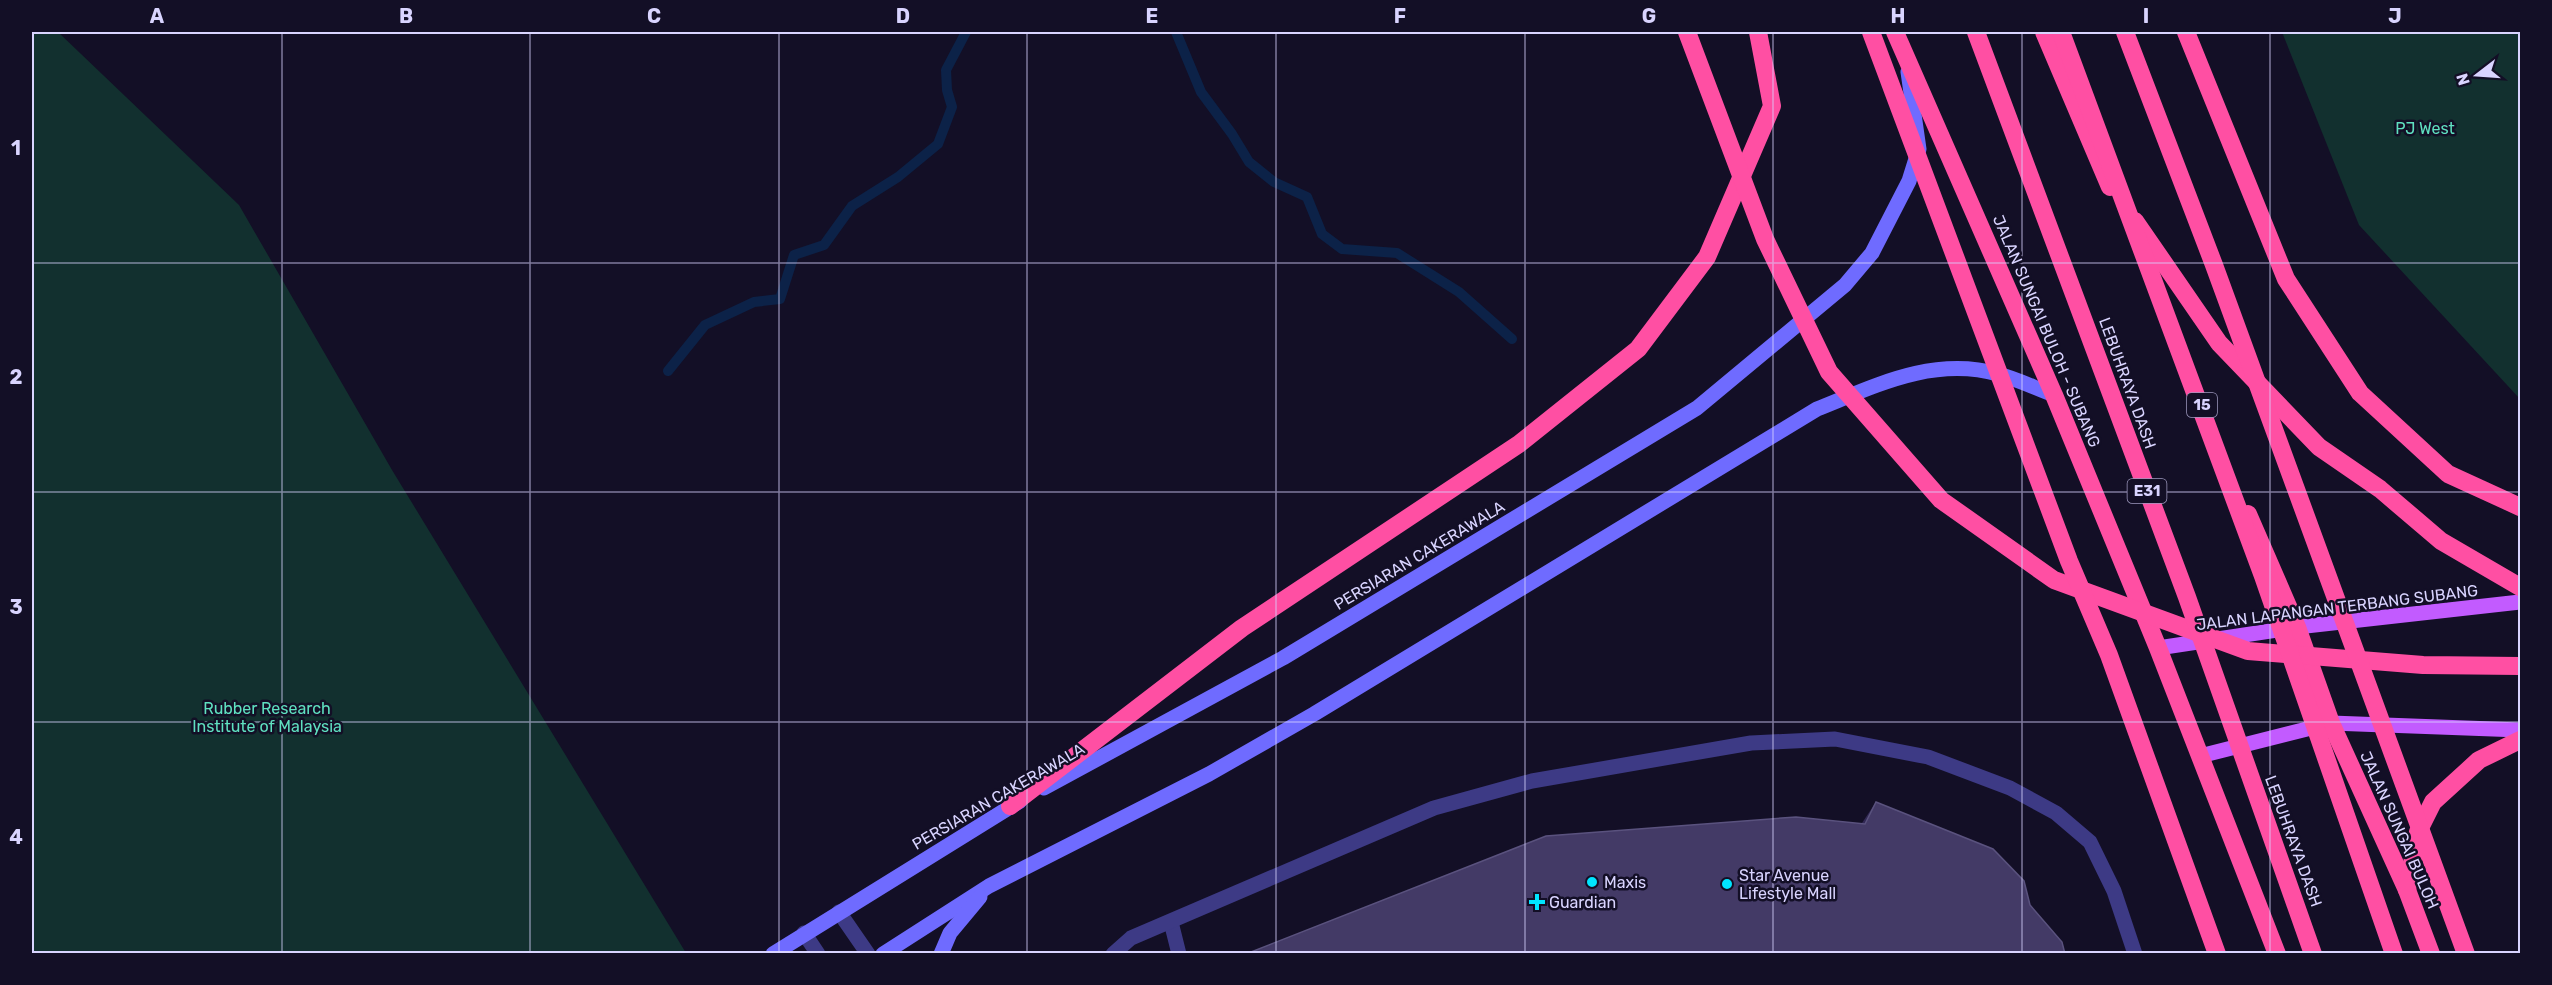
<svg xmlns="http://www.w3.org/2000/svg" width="2552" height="985" font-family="Rubik,sans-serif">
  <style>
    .green { fill: #12302f }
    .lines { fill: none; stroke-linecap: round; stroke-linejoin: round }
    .stream { stroke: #0c2248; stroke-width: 10 }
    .lane { stroke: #3d3a85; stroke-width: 15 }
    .street { stroke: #3d3a85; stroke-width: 15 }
    .secondary { stroke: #6f6bff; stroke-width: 15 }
    .primary { stroke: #c25bff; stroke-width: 15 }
    .highway { stroke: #ff4fa3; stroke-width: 18 }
    .highway-bridge { stroke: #ff4fa3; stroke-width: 18 }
    .wall { fill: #312854 }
    .building { fill: #433a66; stroke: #5a527e; stroke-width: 1.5 }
    .grid { fill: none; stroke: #d9d4ff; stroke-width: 1.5; stroke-opacity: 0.55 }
    .poi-dot { fill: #00e5ff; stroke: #130f26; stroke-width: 2 }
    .labels { text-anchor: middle; stroke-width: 5; stroke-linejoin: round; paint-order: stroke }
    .shield { fill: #130f26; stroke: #9e99be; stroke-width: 1.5 }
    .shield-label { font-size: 15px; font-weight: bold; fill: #d9d4ff }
    .park-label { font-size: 16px; fill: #5fe0c0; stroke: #130f26 }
    .street-label { font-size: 16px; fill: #d9d4ff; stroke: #130f26 }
    .poi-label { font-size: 16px; fill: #d9d4ff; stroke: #130f26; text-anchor: start }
    .neatline { fill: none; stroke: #d9d4ff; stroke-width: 2 }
    .grid-label { font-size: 20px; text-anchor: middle; font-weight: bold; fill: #d9d4ff }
  </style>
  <rect width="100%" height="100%" fill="#130f26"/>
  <!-- green -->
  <g class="green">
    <path d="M32,32H58L239,205L392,470L686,953H32Z"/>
    <path d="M2282,32H2520V399L2359,225Z"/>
  </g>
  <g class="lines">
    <!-- stream -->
    <g class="stream">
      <path d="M1176,32L1201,92L1232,134L1249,162L1274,182L1307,197L1322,234L1342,249L1397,253L1459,292L1512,339"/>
      <path d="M668,371L705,325L754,302L780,299L794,255L824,245L852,206L898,177L938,144L952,107L947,90L946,70L966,32"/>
    </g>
    <!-- lane -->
    <g class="lane">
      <path d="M1171,922L1179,954"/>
      <path d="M1113,954L1131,938L1434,808L1532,781L1751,743L1835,739L1928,757L2010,788L2056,813L2090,842L2114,891L2135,954"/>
    </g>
    <!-- street -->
    <g class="street">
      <path d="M839,912L868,954"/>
      <path d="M804,933L818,954"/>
    </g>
    <!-- secondary -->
    <g class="secondary">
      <path d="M1044,788L1283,658L1697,408L1845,285L1872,253L1909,181L1919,149L1908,72"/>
      <path d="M773,954L1020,801"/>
      <path d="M883,954L989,886L1209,774L1314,714L1817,409C1875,386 1933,356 1998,374C2017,379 2035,388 2054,395"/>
      <path d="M941,954L950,933L980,897"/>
    </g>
    <!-- primary -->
    <g class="primary">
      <path d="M2158,648L2297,627L2520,602"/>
      <path d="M2200,756L2331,723L2520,730"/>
    </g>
    <!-- highway -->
    <g class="highway">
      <path d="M1895,32L2054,395L2158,648L2277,954"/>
      <path d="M2044,32L2110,187"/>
      <path d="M2186,32L2286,279L2360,393L2448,474L2520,507"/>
      <path d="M2135,221L2219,343L2319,447L2380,489L2441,541L2520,587"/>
      <path d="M2248,514L2297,627L2331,723L2407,890L2431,954"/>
      <path d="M1010,806L1242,628L1519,444L1638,349L1707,257L1772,106L1758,32"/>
      <path d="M2407,890L2418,832L2433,802L2479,760L2520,740"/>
    </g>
    <!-- highway-bridge -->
    <g class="highway-bridge">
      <path d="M1687,32L1765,239L1829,372L1941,500L2054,580L2248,651L2423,665L2520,666"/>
      <path d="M1871,32L2069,561L2109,655L2217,954"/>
      <path d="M1976,32L2187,597L2313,954"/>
      <path d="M2061,32L2263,576L2394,954"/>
      <path d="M2125,32L2214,265L2466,954"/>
    </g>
  </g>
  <!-- wall -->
  <path class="wall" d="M1876,802L1993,849L1862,823Z"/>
  <!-- building -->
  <path class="building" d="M1876,802L1993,849L2024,881L2030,905L2062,942L2065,954H1246L1546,836L1796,817L1865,824Z"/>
  <!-- grid -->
  <path class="grid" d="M282,32V954M530,32V954M779,32V954M1027,32V954M1276,32V954M1525,32V954M1773,32V954M2022,32V954M2270,32V954M32,263H2520M32,492H2520M32,722H2520"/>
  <!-- markers -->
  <g class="poi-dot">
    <circle cx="1592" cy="882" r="6"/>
    <circle cx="1727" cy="884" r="6"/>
    <path d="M1534 893h6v6h6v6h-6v6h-6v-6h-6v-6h6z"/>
  </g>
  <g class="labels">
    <!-- shield labels -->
    <g class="shield">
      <rect x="2187" y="393" width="30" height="24" rx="4.5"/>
      <rect x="2127.5" y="479" width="39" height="24" rx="4.5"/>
    </g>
    <g class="shield-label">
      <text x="2202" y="410">15</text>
      <text x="2147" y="496">E31</text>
    </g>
    <!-- park labels -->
    <g class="park-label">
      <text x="2425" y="134">PJ West</text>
      <text x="267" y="714">Rubber Research<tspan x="267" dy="18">Institute of Malaysia</tspan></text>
    </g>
    <!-- street labels -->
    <g class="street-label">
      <text transform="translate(2047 331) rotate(67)" y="6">JALAN SUNGAI BULOH - SUBANG</text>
      <text transform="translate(2128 383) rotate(70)" y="6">LEBUHRAYA DASH</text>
      <text transform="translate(1419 555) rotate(-31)" y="6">PERSIARAN CAKERAWALA</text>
      <text transform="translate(2337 607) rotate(-7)" y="6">JALAN LAPANGAN TERBANG SUBANG</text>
      <text transform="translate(998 796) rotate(-30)" y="6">PERSIARAN CAKERAWALA</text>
      <text transform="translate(2400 830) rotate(66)" y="6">JALAN SUNGAI BULOH</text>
      <text transform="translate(2294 841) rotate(70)" y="6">LEBUHRAYA DASH</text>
    </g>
    <!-- poi labels -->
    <g class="poi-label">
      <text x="1739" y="881">Star Avenue<tspan x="1739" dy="18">Lifestyle Mall</tspan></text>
      <text x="1604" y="888">Maxis</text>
      <text x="1549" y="908">Guardian</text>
    </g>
  </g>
  <!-- border -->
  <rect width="2552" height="985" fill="none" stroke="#130f26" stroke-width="66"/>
  <!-- north arrow -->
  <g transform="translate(2477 75) rotate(253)" stroke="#130f26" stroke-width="4.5" paint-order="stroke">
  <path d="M0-4.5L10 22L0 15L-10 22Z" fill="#d9d4ff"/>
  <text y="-9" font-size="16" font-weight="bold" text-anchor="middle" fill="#d9d4ff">N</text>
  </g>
  <rect x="33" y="33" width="2486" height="919" class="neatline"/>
  <g class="grid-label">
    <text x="157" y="23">A</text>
    <text x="406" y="23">B</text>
    <text x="654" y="23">C</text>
    <text x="903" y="23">D</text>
    <text x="1152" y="23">E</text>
    <text x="1400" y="23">F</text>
    <text x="1649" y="23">G</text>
    <text x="1898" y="23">H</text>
    <text x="2146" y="23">I</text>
    <text x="2395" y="23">J</text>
    <text x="16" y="155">1</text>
    <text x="16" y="384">2</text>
    <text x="16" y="614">3</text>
    <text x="16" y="844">4</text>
  </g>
</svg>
